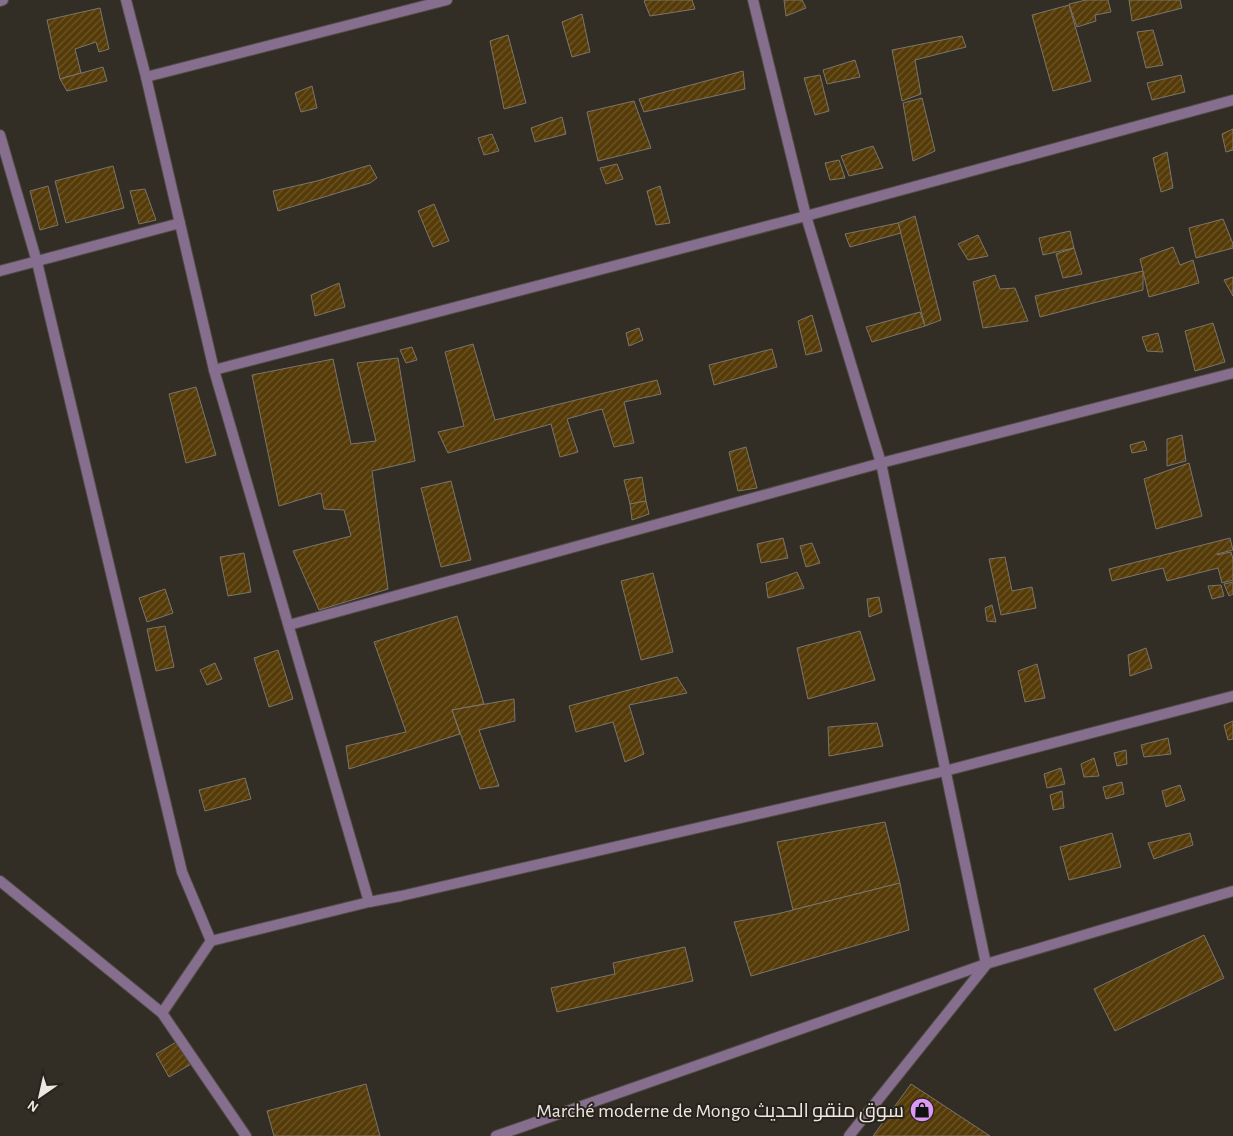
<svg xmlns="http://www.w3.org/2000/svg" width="1233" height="1136" font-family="'Alegreya Sans',Cairo,sans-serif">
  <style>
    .building { fill: url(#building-hatch); stroke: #7b756b }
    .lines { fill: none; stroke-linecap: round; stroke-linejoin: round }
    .street-casing { stroke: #504b43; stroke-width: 12 }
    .street { stroke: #856e8e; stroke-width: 10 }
    .labels { text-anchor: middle; stroke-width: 4; stroke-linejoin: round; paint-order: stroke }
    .poi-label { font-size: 20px; fill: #ece8e3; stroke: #28231b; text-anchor: end }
  </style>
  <defs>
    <pattern id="building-hatch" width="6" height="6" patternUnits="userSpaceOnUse" patternTransform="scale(1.25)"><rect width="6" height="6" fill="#553b08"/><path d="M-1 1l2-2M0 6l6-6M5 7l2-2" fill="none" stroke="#6e572c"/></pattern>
  </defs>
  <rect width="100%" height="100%" fill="#322d25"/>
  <!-- building -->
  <g class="building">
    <path d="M647,0H692L695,9L650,16L644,1Z"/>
    <path d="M784,0H802L806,8L786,16Z"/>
    <path d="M1086,0H1108L1111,12L1095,15L1096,21L1077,27L1069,4Z"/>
    <path d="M1129,0H1180L1182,8L1132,21Z"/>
    <path d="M1069,5L1091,81L1053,91L1032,15Z"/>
    <path d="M100,8L109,49L99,52L96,42L75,49L81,73L60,79L47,20Z"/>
    <path d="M582,14L590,52L572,57L562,22Z"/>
    <path d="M1153,30L1163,65L1146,68L1137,32Z"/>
    <path d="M508,35L526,103L504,109L490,41Z"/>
    <path d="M962,36L966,47L915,60L921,94L902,101L892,50Z"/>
    <path d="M855,60L860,77L827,84L823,70Z"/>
    <path d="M103,67L107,81L67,91L60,79Z"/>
    <path d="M743,71L745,89L644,112L639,99Z"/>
    <path d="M820,75L829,111L815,115L804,78Z"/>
    <path d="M1181,75L1185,92L1152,100L1147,83Z"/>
    <path d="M312,86L317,108L301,112L295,93Z"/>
    <path d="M922,98L935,151L913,161L903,103Z"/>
    <path d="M634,101L651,148L598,161L587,112Z"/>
    <path d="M562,117L566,134L535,142L531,128Z"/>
    <path d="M1233,129V150L1226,152L1222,134Z"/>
    <path d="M492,134L499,151L484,155L478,138Z"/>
    <path d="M873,146L883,168L849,176L841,156Z"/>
    <path d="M1167,152L1173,188L1161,192L1153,158Z"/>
    <path d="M839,160L845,178L830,180L825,163Z"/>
    <path d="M617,164L623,179L606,184L600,168Z"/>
    <path d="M370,165L377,178L370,183L278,211L273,191L317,181Z"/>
    <path d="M113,166L124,208L66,223L55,181Z"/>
    <path d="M48,186L58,225L40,230L30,191Z"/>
    <path d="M660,186L670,223L656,225L647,191Z"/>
    <path d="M145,189L156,220L139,224L130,191Z"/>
    <path d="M434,204L449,241L433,247L418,211Z"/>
    <path d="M915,216L941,320L925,326L898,223Z"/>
    <path d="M1223,219L1233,244V248L1196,258L1189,228Z"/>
    <path d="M898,223L901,233L850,247L845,234Z"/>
    <path d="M1070,231L1074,248L1043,255L1039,238Z"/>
    <path d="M978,235L988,256L968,260L958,244Z"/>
    <path d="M1173,247L1180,265L1193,260L1199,283L1149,297L1140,259Z"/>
    <path d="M1074,248L1082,274L1063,278L1056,254Z"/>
    <path d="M1143,271V290L1040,317L1035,296Z"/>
    <path d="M995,275L1000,289L1015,288L1028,321L983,328L973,282Z"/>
    <path d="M1233,277V296L1224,280Z"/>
    <path d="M339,283L345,307L315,316L311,295Z"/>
    <path d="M920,312L925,326L872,342L866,327Z"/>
    <path d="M812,315L822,351L806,355L798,321Z"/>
    <path d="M1213,323L1225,362L1195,371L1185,331Z"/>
    <path d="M639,328L643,340L629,346L626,333Z"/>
    <path d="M1158,333L1163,352L1147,351L1142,337Z"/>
    <path d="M473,344L495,420L657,380L661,394L624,402L634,443L614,447L602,409L567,419L578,452L560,457L551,424L448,453L438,432L464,426L445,352Z"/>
    <path d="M412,347L417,360L406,363L400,350Z"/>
    <path d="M772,349L777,367L714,385L709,365Z"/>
    <path d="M398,358L415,461L372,471L388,589L319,610L293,551L351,536L344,510L324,509L321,493L279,506L252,375L333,359L351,444L376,441L357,363Z"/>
    <path d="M196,387L216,455L186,463L169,394Z"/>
    <path d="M1182,435L1186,461L1167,466V439Z"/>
    <path d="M1144,441L1147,450L1132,453L1130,445Z"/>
    <path d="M746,447L757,488L738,491L729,452Z"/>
    <path d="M1189,463L1202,516L1156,529L1144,479Z"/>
    <path d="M642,477L646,501L630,504L624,480Z"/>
    <path d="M451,481L471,560L441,567L421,488Z"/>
    <path d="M646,501L649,514L632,520L630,504Z"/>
    <path d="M783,538L788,558L761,563L757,544Z"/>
    <path d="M1230,538L1233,550L1217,554V555L1231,552L1233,559V580L1222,583L1218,568L1167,581L1163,568L1112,581L1109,569Z"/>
    <path d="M812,543L820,563L806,567L800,546Z"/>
    <path d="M244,553L251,592L228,596L220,557Z"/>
    <path d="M1005,557L1012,591L1032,587L1036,608L1001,615L989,559Z"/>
    <path d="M797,572L804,588L768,598L766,583Z"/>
    <path d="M653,573L673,652L641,660L621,581Z"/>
    <path d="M1233,582V594L1229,596L1224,584Z"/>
    <path d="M1221,585L1224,596L1212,599L1208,586Z"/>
    <path d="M165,589L173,613L147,622L139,598Z"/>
    <path d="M879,597L882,612L869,617L867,599Z"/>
    <path d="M992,605L996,622L987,621L985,608Z"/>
    <path d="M457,616L484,704L452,710L460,734L349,769L346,746L406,732L374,642Z"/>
    <path d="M165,626L174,667L156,671L147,629Z"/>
    <path d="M860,631L875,680L808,699L797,648Z"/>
    <path d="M1146,648L1152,668L1130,676L1128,655Z"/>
    <path d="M278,650L293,699L269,707L254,658Z"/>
    <path d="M215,663L222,679L207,685L200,670Z"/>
    <path d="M1037,664L1045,698L1025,702L1018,671Z"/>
    <path d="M677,677L687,693L629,705L644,754L625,762L613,722L576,732L569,706Z"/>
    <path d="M514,699L515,721L479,730L499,786L480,789L452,710Z"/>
    <path d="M1233,721V739L1228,740L1224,725Z"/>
    <path d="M877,723L883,746L829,756L828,727Z"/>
    <path d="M1168,738L1171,754L1144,757L1141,745Z"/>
    <path d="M1126,750L1127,764L1117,766L1114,753Z"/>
    <path d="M1094,758L1099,776L1084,777L1081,764Z"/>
    <path d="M1061,768L1065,784L1047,788L1044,774Z"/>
    <path d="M245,778L251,799L205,811L199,790Z"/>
    <path d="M1122,782L1124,794L1106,799L1103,787Z"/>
    <path d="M1180,785L1185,800L1166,807L1162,791Z"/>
    <path d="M1062,791L1064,808L1053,810L1050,795Z"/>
    <path d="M885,822L900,883L793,910L777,842Z"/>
    <path d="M1112,833L1121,867L1069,880L1060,847Z"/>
    <path d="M1190,833L1193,845L1154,859L1148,843Z"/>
    <path d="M900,883L909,930L751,976L734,922L777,914Z"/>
    <path d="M1204,935L1224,978L1115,1031L1094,989Z"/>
    <path d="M685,947L693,981L557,1012L551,988L615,974L613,963Z"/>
    <path d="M178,1041L191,1064L169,1077L156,1054Z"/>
    <path d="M366,1084L380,1136H274L267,1111Z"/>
    <path d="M911,1084L990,1136H873Z"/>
  </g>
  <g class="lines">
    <!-- street casing -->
    <g class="street-casing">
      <g id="street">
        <path d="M126,0L146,77L214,370L369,902"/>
        <path d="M753,0L806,216L881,463L986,964L1233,891"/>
        <path d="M0,1L3,0"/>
        <path d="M146,77L447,0"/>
        <path d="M0,135L37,262L182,872L211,941L369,902L401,896L945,771L1233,696"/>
        <path d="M0,271L180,223"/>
        <path d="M214,370L806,216L1233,100"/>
        <path d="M289,625L881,463L1233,373"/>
        <path d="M0,881L162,1013L246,1136"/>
        <path d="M162,1013L211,941"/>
        <path d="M496,1136L986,964"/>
        <path d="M849,1136L986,965"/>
      </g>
    </g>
    <!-- street -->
    <use href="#street" class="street"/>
  </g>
  <!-- icons -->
  <defs>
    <g id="shop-disc" transform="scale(1.25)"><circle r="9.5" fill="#db99f5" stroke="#28231b"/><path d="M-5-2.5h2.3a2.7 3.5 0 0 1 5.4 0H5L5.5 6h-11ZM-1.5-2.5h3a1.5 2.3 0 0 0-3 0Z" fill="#111"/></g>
  </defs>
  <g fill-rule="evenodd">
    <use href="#shop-disc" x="922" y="1110"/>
  </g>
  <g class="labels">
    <!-- poi labels -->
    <g class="poi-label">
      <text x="904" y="1117">Marché moderne de Mongo سوق منقو الحديث</text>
    </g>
  </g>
  <!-- north arrow -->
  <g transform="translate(40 1096) rotate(214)" stroke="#28231b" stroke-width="4" paint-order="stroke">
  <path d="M0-4L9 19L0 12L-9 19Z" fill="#ece8e3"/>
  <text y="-8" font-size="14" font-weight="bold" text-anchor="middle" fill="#ece8e3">N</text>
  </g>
</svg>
